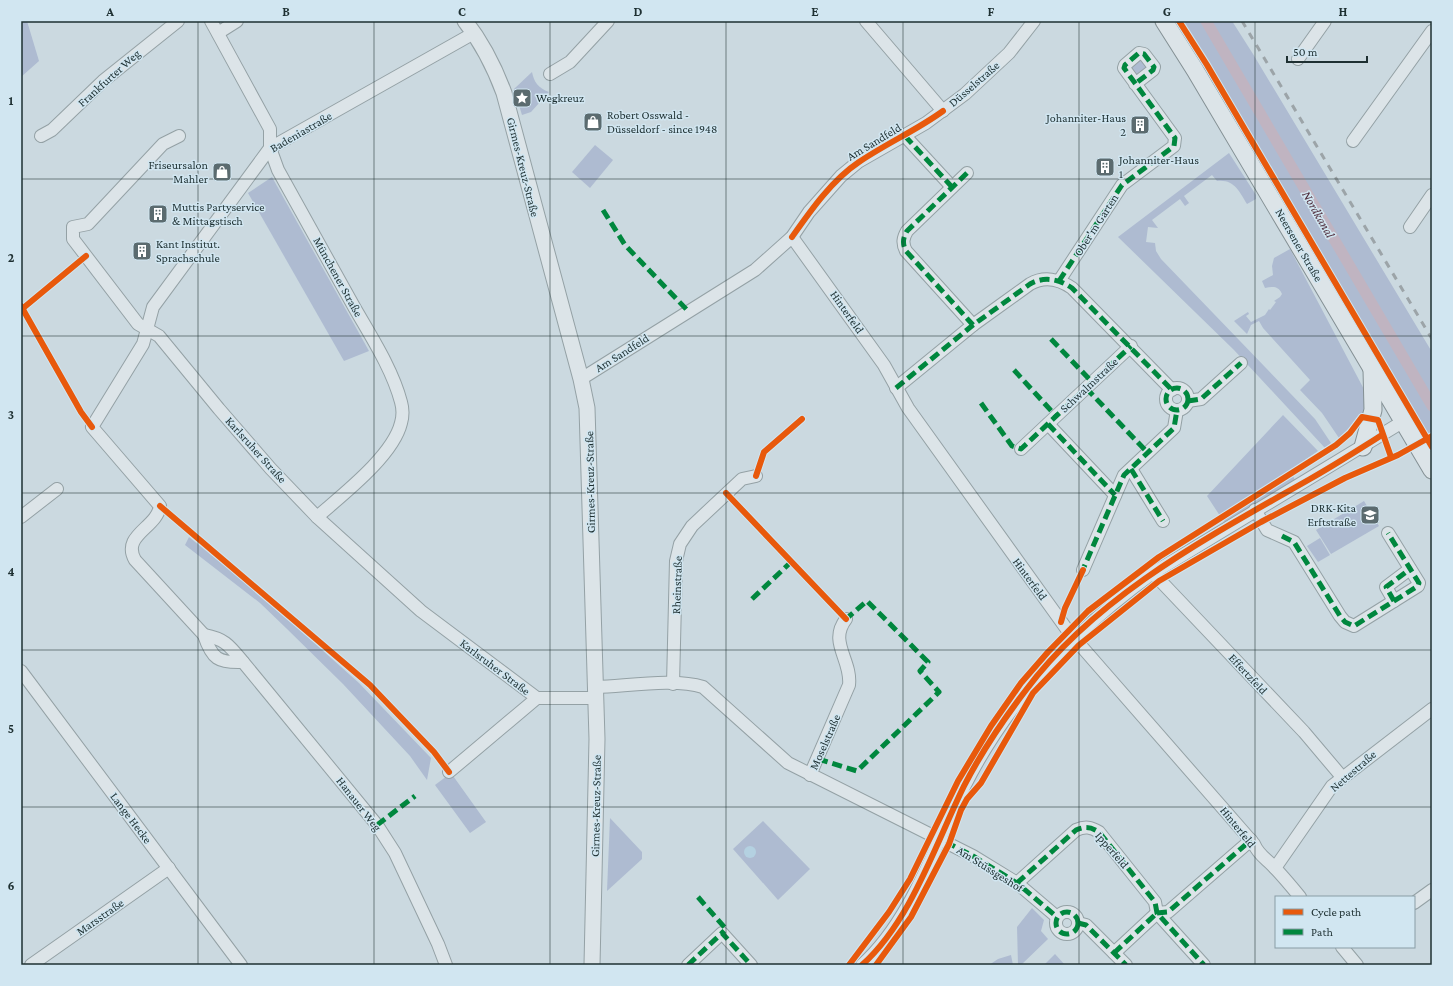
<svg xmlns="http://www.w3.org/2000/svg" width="1453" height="986" font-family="'Crimson Pro',serif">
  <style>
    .green { fill: #aebbd1 }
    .sand { fill: #b4d1e1 }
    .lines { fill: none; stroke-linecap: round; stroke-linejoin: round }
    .canal { stroke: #c0b4c1; stroke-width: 11 }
    .minor-casing { stroke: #94a1a5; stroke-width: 14 }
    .tertiary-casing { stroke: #94a1a5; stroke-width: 17 }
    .secondary-casing { stroke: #849094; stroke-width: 19 }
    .minor { stroke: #dce4e8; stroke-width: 12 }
    .tertiary { stroke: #dce4e8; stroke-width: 15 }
    .secondary { stroke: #dce4e8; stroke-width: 17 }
    .rail { stroke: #9ca4a8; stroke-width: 3; stroke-dasharray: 7 7; stroke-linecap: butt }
    .quiet { stroke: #00873e; stroke-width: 5; stroke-dasharray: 10 5; stroke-linecap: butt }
    .cycleway-casing { stroke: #d1e6f1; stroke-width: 8 }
    .cycleway { stroke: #e8590c; stroke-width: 6 }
    .grid { fill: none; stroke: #1e3032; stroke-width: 1; stroke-opacity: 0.55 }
    .labels { text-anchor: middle; stroke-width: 3; stroke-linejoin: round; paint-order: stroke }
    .street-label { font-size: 12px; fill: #1e3032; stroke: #d1e6f1 }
    .poi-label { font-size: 12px; fill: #1e3032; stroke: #d1e6f1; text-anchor: start }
    .water-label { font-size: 13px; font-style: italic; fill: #502e3d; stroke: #d1e6f1 }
    .neatline { fill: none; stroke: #1e3032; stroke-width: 1.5 }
    .grid-label { font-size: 13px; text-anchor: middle; font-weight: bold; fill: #1e3032 }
  </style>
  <rect width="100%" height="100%" fill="#cbd9e0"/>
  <!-- green -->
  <g class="green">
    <path d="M21,21H27L39,61L21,77Z"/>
    <path d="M1173,21H1177L1206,67L1422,434L1421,436Z"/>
    <path d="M1181,21H1232L1253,54L1432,352V432L1427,434L1209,65Z"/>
    <path d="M1139,60H1141L1147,67L1138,76L1131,68V65Z"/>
    <path d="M532,72C534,82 538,88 549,92L531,112L522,115L514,89Z"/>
    <path d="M595,145L613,160L590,188L572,172Z"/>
    <path d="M1229,153L1256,195V199L1247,204C1239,191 1234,179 1217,181L1212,175L1184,196L1189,203L1185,206L1180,199L1152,220L1158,228L1148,227L1146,242L1155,243L1156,251L1161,259L1315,419L1331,443L1325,448L1234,350L1118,237Z"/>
    <path d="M272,177L369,351L344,361L248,193Z"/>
    <path d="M1290,249L1367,395V405L1362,415L1339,438L1322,413L1300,390L1310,380L1263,328L1259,321L1251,325L1247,334L1234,321L1248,312L1249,314L1246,316L1251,322L1265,315L1269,309L1270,310L1276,302L1274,301L1280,297L1282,294C1278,285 1272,287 1265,288L1262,281L1273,275L1272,266L1274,258Z"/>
    <path d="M1283,415L1318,451L1290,470L1295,480L1224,522L1207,496Z"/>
    <path d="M1364,501L1379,526L1331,554L1316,530Z"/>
    <path d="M189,537L264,598L359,683L431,758L427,780L410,756L343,684L286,628L260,603L185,545Z"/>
    <path d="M1320,538L1330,555L1318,562L1307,546Z"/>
    <path d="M451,773L486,822L470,833L435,785Z"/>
    <path d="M610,818L642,852V859L607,891Z"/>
    <path d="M763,821L810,869L778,900L733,849Z"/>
    <path d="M1032,908L1044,920L1041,931L1048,939L1021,965H1018L1017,927Z"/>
    <path d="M1055,954L1065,965H1044Z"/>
    <path d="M1011,955L1013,965H989L998,959Z"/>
  </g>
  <!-- sand -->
  <circle class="sand" cx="750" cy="852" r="6"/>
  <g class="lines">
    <!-- canal -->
    <path class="canal" d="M1206,21L1432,406"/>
    <!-- minor casing -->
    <g class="minor-casing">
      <g id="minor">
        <path d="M211,21L270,129V148L278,170C303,215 328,260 353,305C370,335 392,368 401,402C403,409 403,416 401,423C393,456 342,495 317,517"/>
        <path d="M866,21L943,111"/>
        <path d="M218,33L237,21"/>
        <path d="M1298,59L1325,21"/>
        <path d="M550,74L570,62L608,21"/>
        <path d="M41,136L52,130L103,81L178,21"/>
        <path d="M179,136L163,144L88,224L73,227V239L138,324L159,336L219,409L271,469L317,517L421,611L537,698H597"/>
        <path d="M905,136L952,187"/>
        <path d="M1353,141L1432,31"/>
        <path d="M967,173L907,231C903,238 902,243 906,251L973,325"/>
        <path d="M1410,227L1432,195"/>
        <path d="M792,237L884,365L908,408L1068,631L1254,844C1258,854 1265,858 1272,865C1282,875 1291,886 1300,897"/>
        <path d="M1059,281L1122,185L1174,146L1175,138L1124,68L1125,65L1139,53L1144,54L1154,67L1153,70L1135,84"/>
        <path d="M581,379L755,270L792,237L809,212L841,176L858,162L926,123L965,94L1009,53L1034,21"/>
        <path d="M896,388L973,325L1030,284C1044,276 1059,279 1072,288L1172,390"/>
        <circle cx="1177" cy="399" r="11"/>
        <path d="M1188,401L1201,399L1241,363"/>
        <path d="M1048,424L1115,495"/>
        <path d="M1021,449L1131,346"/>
        <path d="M1131,469L1163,521"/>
        <path d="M1255,510L1267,530L1294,542L1340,616L1345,622L1354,626L1418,586L1419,583L1388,533"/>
        <path d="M21,517L57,489"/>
        <path d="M1083,570L1124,475L1174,428L1177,410"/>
        <path d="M1153,573L1304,732L1342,777"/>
        <path d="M1394,601L1386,587L1410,569"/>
        <path d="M204,635C225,639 229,645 243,662"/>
        <path d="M21,671L241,965"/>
        <path d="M673,684L676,561L680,544L692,526L742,479L756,476"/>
        <path d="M597,687C627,686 675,678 703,687L788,763L973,856L1017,883L1057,917"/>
        <path d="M449,772L537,698"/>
        <path d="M810,775L849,685C852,660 828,642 846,619"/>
        <path d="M1275,868L1332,786L1432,709"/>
        <path d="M1017,883L1076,830C1085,826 1091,827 1099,832L1155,902L1157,913L1204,965"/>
        <path d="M1414,903L1432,890"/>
        <circle cx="1067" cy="923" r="11"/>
        <path d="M1157,913L1168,912L1251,840"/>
        <path d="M1078,923L1086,925L1126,965"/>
        <path d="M1342,947L1357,965"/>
        <path d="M1114,953L1157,913"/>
        <path d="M31,965L169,868"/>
        <path d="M446,965L438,944L395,853L377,825L243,662C218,663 212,659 204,635L135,560C121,535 157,528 160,506L92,427L143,344L153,307L270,148L474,33"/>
        <path d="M688,965L722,933L751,965"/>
        <path d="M862,965C913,919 934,845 965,785C1009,698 1074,630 1153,573L1404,421"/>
      </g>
    </g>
    <!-- tertiary casing -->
    <g class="tertiary-casing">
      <path id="tertiary" d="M465,21C483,44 494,66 504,93L581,379L587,408L597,739L592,965"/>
    </g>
    <!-- secondary casing -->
    <g class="secondary-casing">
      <g id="secondary">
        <path d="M1164,21L1195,70L1432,470"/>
        <path d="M1363,447L1373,410L1372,370"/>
      </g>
    </g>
    <!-- minor -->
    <use href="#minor" class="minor"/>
    <!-- tertiary -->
    <use href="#tertiary" class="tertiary"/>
    <!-- secondary -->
    <use href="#secondary" class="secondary"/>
    <!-- rail -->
    <path class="rail" d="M1242,21L1432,339"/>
    <!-- quiet -->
    <g class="quiet">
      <path d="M905,136L952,187"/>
      <path d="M967,173L907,231C903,238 902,243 906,251L973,325"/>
      <path d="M603,210L625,245L689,312"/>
      <path d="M1059,281L1122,185L1174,146L1175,138L1124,68L1125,65L1139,53L1144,54L1154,67L1153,70L1135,84"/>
      <path d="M1051,339L1092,382"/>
      <path d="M1014,370L1056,416"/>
      <path d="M896,388L973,325L1030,284C1044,276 1059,279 1072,288L1172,390"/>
      <path d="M1086,388L1148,453"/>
      <circle cx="1177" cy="399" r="11"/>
      <path d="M1188,401L1201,399L1241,363"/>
      <path d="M981,403L1012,446L1021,449L1131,346"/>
      <path d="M1048,424L1115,495"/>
      <path d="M1131,469L1163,521"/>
      <path d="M1282,536L1294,542L1340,616L1345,622L1354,626L1418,586L1419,583L1388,533"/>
      <path d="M1081,574L1124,475L1174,428L1177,410"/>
      <path d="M752,599L791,562"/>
      <path d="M1394,601L1386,587L1410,569"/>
      <path d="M818,759L857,771L939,692L920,671L928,662L867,601L846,619L845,618"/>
      <path d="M377,825L415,796"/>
      <path d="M946,842L973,856L1017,883L1057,917"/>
      <path d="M1017,883L1076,830C1085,826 1091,827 1099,832L1155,902L1157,913L1204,965"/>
      <path d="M698,897L726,929L722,933"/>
      <circle cx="1067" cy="923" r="11"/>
      <path d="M1157,913L1168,912L1251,840"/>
      <path d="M1078,923L1086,925L1126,965"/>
      <path d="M1114,953L1157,913"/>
      <path d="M688,965L722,933L751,965"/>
    </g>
    <!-- cycleway casing -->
    <g class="cycleway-casing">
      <g id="cycleway">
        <path d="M1179,21L1207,65L1432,447"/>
        <path d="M792,237C811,210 832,180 859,162C887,143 917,130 943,111"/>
        <path d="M21,306L81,412L92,427"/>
        <path d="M22,309L86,256"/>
        <path d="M756,476L764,452L802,419"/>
        <path d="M726,493L846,619"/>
        <path d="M160,506L370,685L434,752L449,772"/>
        <path d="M1061,622L1065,608L1083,570"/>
        <path d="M849,965L889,912L910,879L958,781L991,726L1021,683L1048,652L1088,611L1159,557L1336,445L1350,433L1362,417L1378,420L1391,457"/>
        <path d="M862,965C911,921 935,845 964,786C981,753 1003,720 1026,690C1097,595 1210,536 1310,479C1335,465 1358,450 1382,435"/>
        <path d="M876,965L911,917L949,844L961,810L967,799L981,783L1033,693L1079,645L1159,581L1261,522L1345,478L1398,455L1432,436"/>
      </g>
    </g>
    <!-- cycleway -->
    <use href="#cycleway" class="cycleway"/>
  </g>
  <!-- grid -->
  <path class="grid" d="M198,21V965M374,21V965M550,21V965M726,21V965M903,21V965M1079,21V965M1255,21V965M21,179H1432M21,336H1432M21,493H1432M21,650H1432M21,807H1432"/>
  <!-- icons -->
  <defs>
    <g id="sight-square" transform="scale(1)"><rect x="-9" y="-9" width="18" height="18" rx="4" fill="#5b6b6f" stroke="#d1e6f1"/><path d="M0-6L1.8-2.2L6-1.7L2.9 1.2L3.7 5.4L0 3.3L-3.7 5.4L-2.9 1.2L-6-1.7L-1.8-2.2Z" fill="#fff"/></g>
    <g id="shop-square" transform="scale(1)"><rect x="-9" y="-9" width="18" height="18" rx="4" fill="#5b6b6f" stroke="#d1e6f1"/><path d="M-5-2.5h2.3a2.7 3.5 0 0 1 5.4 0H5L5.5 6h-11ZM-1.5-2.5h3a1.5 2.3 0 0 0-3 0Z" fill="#fff"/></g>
    <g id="building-square" transform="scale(1)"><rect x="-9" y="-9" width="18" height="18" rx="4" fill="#5b6b6f" stroke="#d1e6f1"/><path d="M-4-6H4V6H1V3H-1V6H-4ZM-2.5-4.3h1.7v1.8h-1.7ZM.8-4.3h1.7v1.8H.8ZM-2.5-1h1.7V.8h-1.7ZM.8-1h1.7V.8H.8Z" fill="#fff"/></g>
    <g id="school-square" transform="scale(1)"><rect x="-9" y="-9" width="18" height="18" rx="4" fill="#5b6b6f" stroke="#d1e6f1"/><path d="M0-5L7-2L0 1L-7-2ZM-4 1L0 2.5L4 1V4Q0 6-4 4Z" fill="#fff"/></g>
  </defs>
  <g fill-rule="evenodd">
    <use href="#sight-square" x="522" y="98"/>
    <use href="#shop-square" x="593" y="122"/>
    <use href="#building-square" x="1140" y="125"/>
    <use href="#building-square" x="1105" y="167"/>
    <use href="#shop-square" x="222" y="172"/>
    <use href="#building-square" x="158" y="214"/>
    <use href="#building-square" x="142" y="251"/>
    <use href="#school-square" x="1370" y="515"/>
  </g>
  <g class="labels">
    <!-- street labels -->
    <g class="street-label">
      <text transform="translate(109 78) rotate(-42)" y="4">Frankfurter Weg</text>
      <text transform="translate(974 84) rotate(-41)" y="4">Düsselstraße</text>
      <text transform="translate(301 132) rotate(-30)" y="4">Badeniastraße</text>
      <text transform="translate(874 142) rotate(-31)" y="4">Am Sandfeld</text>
      <text transform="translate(523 167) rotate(76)" y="4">Girmes-Kreuz-Straße</text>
      <text transform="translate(1096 225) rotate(-57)" y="4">Ober'm Garten</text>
      <text transform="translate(1299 245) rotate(60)" y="4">Neersener Straße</text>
      <text transform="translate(338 277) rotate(61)" y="4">Münchener Straße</text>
      <text transform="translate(847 312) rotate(55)" y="4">Hinterfeld</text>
      <text transform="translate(622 353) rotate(-32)" y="4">Am Sandfeld</text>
      <text transform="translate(1089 385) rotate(-43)" y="4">Schwalmstraße</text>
      <text transform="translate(256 450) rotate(48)" y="4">Karlsruher Straße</text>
      <text transform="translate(590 482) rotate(-91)" y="4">Girmes-Kreuz-Straße</text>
      <text transform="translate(1030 579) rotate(54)" y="4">Hinterfeld</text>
      <text transform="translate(677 585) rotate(-88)" y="4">Rheinstraße</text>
      <text transform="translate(495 667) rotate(37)" y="4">Karlsruher Straße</text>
      <text transform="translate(1248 674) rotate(47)" y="4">Effertzfeld</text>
      <text transform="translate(825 742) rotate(-66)" y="4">Moselstraße</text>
      <text transform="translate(1353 771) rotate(-41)" y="4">Nettestraße</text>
      <text transform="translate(359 804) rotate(52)" y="4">Hanauer Weg</text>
      <text transform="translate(596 806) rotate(-89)" y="4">Girmes-Kreuz-Straße</text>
      <text transform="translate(131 818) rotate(53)" y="4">Lange Hecke</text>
      <text transform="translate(1238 827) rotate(51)" y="4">Hinterfeld</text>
      <text transform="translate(1112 850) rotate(49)" y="4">Ipperfeld</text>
      <text transform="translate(990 869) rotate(32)" y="4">Am Stüssgeshof</text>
      <text transform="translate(100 917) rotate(-35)" y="4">Marsstraße</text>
    </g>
    <!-- poi labels -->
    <g class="poi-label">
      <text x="536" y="102">Wegkreuz</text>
      <text x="607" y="119">Robert Osswald -<tspan x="607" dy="14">Düsseldorf - since 1948</tspan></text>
      <text x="1126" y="122" text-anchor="end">Johanniter-Haus<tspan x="1126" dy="14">2</tspan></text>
      <text x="1119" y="164">Johanniter-Haus<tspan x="1119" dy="14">1</tspan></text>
      <text x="208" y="169" text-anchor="end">Friseursalon<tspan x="208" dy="14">Mahler</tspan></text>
      <text x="172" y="211">Muttis Partyservice<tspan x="172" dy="14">&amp; Mittagstisch</tspan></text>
      <text x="156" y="248">Kant Institut.<tspan x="156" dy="14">Sprachschule</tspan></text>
      <text x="1356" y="512" text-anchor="end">DRK-Kita<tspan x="1356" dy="14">Erftstraße</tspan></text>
    </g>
    <!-- water labels -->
    <g class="water-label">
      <text transform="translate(1319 214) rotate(60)" y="5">Nordkanal</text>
    </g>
  </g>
  <!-- border -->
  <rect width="1453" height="986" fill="none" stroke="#d1e6f1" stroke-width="44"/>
  <!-- legend -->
  <rect x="1275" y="896" width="140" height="52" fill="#d1e6f1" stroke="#899da5"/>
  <rect x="1283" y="909" width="20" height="6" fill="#e8590c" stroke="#899da5"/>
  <text x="1311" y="916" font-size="12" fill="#1e3032">Cycle path</text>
  <rect x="1283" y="929" width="20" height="6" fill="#00873e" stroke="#899da5"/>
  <text x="1311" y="936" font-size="12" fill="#1e3032">Path</text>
  <!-- scale -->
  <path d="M1287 56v6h80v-6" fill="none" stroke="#1e3032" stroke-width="2"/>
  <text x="1293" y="56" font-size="12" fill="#1e3032" stroke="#d1e6f1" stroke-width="3" paint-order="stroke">50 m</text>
  <rect x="22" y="22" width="1409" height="942" class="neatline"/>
  <g class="grid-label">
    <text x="110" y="16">A</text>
    <text x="286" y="16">B</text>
    <text x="462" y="16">C</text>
    <text x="638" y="16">D</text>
    <text x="815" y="16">E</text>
    <text x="991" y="16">F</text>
    <text x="1167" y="16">G</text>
    <text x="1343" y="16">H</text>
    <text x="11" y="105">1</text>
    <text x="11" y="262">2</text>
    <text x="11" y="419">3</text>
    <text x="11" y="576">4</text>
    <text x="11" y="733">5</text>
    <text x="11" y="890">6</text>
  </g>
</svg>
